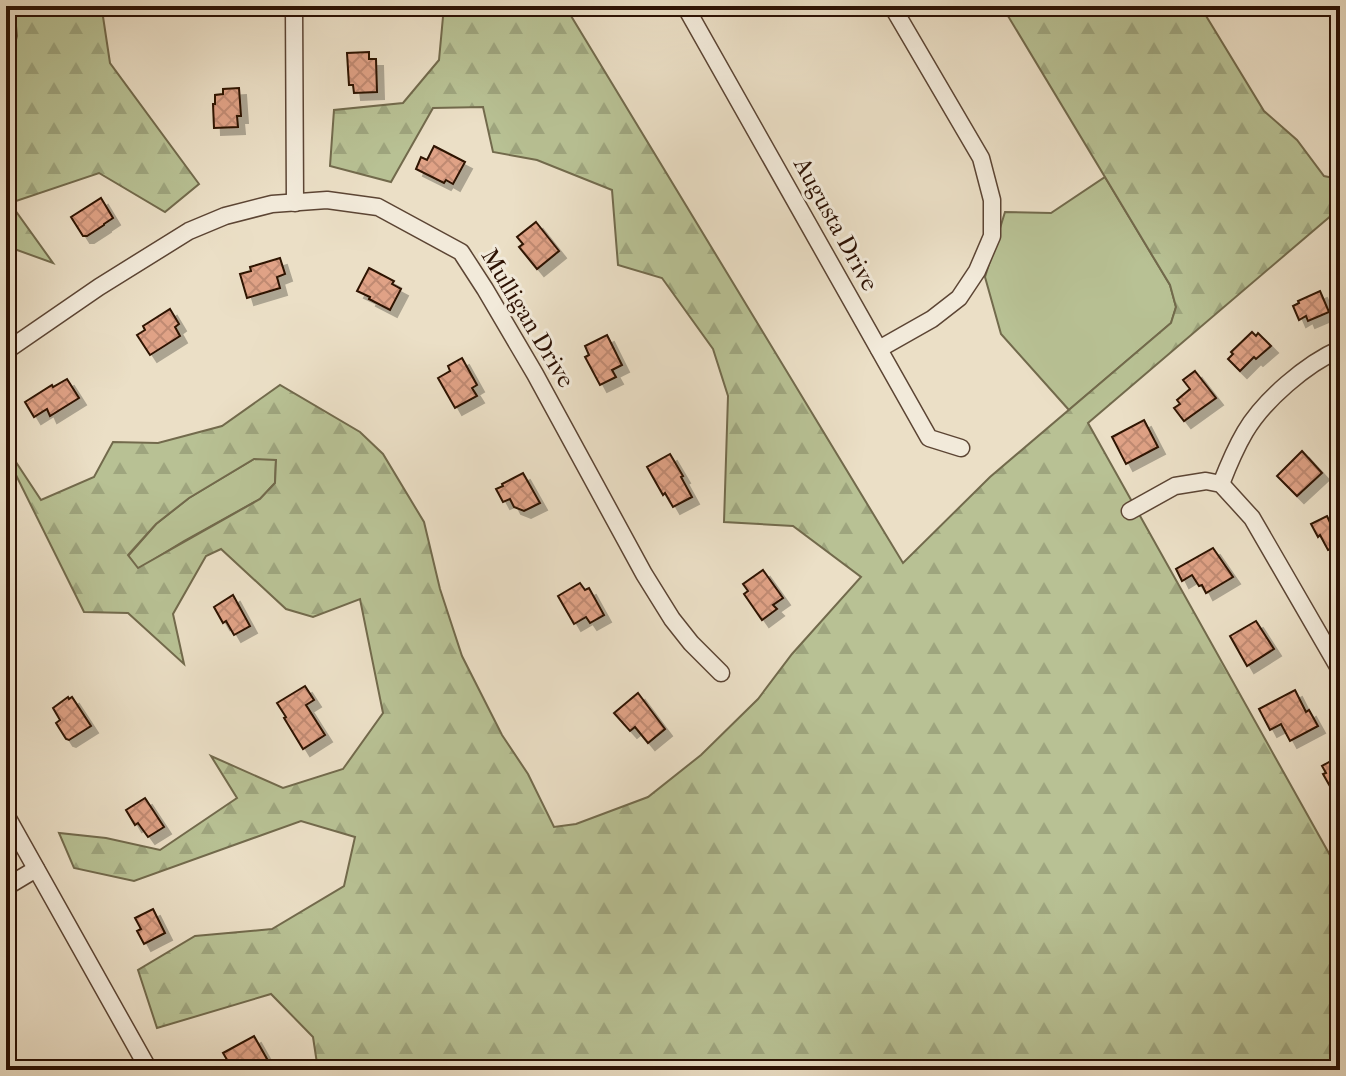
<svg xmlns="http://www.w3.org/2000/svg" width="1346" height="1076" font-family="'IM FELL French Canon',serif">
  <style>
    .grass { fill: #b8c194; stroke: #726a4c; stroke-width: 2 }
    .forest { fill: url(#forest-firs); stroke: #726a4c; stroke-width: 2; fill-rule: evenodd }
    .building { fill: url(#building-cross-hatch); stroke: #2d1204; stroke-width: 2; filter: url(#shadow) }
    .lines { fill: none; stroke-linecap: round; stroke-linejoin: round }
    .minor-casing { stroke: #5c4534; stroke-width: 19 }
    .minor { stroke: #f2eada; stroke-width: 16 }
    .labels { text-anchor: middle; stroke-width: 6; stroke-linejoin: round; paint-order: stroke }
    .street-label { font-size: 24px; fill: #2d1204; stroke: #f2eada }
  </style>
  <defs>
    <pattern id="forest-firs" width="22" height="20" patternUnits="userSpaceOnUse" patternTransform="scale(2)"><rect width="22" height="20" fill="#b8c194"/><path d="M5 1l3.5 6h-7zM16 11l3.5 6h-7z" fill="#9ea57e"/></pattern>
    <pattern id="building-cross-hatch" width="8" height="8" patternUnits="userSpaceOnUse" patternTransform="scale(2)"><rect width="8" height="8" fill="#e0a286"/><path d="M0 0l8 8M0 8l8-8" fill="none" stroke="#c08a72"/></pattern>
    <filter id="shadow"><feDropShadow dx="7" dy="7" stdDeviation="0" flood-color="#0004"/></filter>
  </defs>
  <rect width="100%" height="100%" fill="#ebdfc6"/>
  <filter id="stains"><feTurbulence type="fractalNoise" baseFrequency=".0025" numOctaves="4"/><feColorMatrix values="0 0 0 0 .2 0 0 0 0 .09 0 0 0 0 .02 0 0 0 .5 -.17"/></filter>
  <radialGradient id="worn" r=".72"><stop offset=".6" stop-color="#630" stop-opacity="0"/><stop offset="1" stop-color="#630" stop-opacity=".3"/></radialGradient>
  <!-- grass -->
  <g class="grass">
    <path d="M1105,177L1170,285L1176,307L1171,323L1069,410L1001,334L985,277L1005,212L1051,213Z"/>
    <path d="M254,459H276L275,483L260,499L184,541L138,569L128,556L156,524L189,498Z"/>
  </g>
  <!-- forest -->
  <g class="forest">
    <path d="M14,6H105L102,10L110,63L199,184L165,212L99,173L10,203L53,263L6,246V78L17,36Z"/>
    <path d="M444,6H565L903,563L990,477L1171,323L1176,307L1170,285L1002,6H1200L1264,111L1297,140L1324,176L1333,178L1340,174V208L1088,423L1340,873V1070H318L313,1037L271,994L157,1028L138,970L195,936L272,929L344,886L355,837L301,821L134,881L74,868L59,833L106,838L160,850L237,798L211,756L283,788L343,769L383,713L360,599L313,617L286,609L221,549L206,556L173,614L184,664L128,613L84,612L6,455V447L41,500L94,477L113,442L158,443L222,426L280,385L360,432L383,454L424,522L440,589L462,656L502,735L528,774L554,827L576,824L648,797L701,755L758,699L792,654L861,577L793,526L724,522L728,396L713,349L662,278L618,265L612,190L537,160L493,152L483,107L433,108L391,182L330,166L334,110L403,103L439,60ZM254,459L276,460L275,483L260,499L138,568L128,555L156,524L189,498Z"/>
  </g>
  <!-- building -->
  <g class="building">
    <path d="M369,52V59H376L377,92L354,93L353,85H349L347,53Z"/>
    <path d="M239,88L241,116H237L238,127L214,128L213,104H215V95L223,94V89Z"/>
    <path d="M434,146L465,162L453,184L446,180L444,183L416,169L421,157L427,160Z"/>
    <path d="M101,198L113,218L104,224V225L87,236H83L71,217Z"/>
    <path d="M536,222L559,251L537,269L519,247L523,244L517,237Z"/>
    <path d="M280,258L285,274L277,277L280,288L247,298L240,274L251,271L250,267Z"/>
    <path d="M369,268L394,281L392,284L401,289L390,310L369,299L370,297L357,291Z"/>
    <path d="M1320,291L1329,312L1308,321L1306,316L1299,320L1293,306L1299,303L1298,301Z"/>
    <path d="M170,309L179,324L175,327L180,336L150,355L137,335L145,330L143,326Z"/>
    <path d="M1252,332L1256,336L1258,333L1271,346L1256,359L1254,357L1240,371L1228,359L1233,354L1231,352Z"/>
    <path d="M607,335L622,365L612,370L616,377L600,385L585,357L589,355L585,346Z"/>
    <path d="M462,358L477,385L472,388L477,396L455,408L438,378L450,371L448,366Z"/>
    <path d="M1195,371L1216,398L1184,421L1174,408L1180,404L1177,400L1190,389L1183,380Z"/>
    <path d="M67,379L79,398L50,416L47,409L34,417L25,402L52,385L53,387Z"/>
    <path d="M1144,420L1158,447L1126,464L1112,437Z"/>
    <path d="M1302,451L1322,473L1297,496L1277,476Z"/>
    <path d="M670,454L683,476L681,477L692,497L673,507L665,493L663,495L647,467Z"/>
    <path d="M523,473L540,503L524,511L514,507L510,499L503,502L496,489L503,486L502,484Z"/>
    <path d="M1327,516L1332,527L1340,523V569L1330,549L1328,550L1320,535L1318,537L1311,524Z"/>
    <path d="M1213,548L1233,577L1206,593L1202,585L1199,586L1192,575L1182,581L1176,569Z"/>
    <path d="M763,570L783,598L773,605L777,609L762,620L744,594L748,591L743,584Z"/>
    <path d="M580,583L585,590L589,588L604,615L590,623L586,617L574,624L558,596Z"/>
    <path d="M233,595L250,626L234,635L226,621L223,623L214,607Z"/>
    <path d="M1256,621L1274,649L1247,666L1230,636Z"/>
    <path d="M305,686L314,700L306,705L325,735L303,749L284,718L286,717L277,703Z"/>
    <path d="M1295,690L1306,712L1309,710L1318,726L1290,741L1281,724L1270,730L1259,709Z"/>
    <path d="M638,693L665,729L648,743L635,727L630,731L614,713Z"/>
    <path d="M68,697L69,699L72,697L91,726L69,740L66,739L56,723L60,720L53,708Z"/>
    <path d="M1340,756V804L1323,774L1326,773L1322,766Z"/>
    <path d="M145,798L164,827L148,837L138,823L135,825L126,810Z"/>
    <path d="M153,909L165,933L144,944L137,931L141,929L135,918Z"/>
    <path d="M254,1036L267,1059L248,1070H233L223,1053Z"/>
  </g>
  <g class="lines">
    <!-- minor casing -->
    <g class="minor-casing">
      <g id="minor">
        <path d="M294,6L295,203"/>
        <path d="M685,6L929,438L961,448"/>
        <path d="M879,349L932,319L959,298L977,271L992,236V200L981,158L892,6"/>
        <path d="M6,351L99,287L189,231L225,216L272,204L327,200L378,207L461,252L485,289L535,374L644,574L672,619L691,643L721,673"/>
        <path d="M1221,484C1228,466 1235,449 1245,432C1264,400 1306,364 1340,349"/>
        <path d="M1130,511L1175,486L1206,481L1221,484L1252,518L1340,670"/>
        <path d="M6,815L149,1070"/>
        <path d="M6,887L36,869"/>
      </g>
    </g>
    <!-- minor -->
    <use href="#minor" class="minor"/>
  </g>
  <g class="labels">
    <!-- street labels -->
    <g class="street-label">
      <text transform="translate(836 224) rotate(61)" y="8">Augusta Drive</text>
      <text transform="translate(528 318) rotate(59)" y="8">Mulligan Drive</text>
    </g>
  </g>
  <!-- margin -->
  <rect width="1346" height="1076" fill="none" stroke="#ebdfc6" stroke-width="32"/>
  <rect x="8" y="8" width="1330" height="1060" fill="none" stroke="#2d1204" stroke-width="4"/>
  <rect x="16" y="16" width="1314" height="1044" fill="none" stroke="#2d1204" stroke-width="2"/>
  <rect width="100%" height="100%" filter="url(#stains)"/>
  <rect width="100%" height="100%" fill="url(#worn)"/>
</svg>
